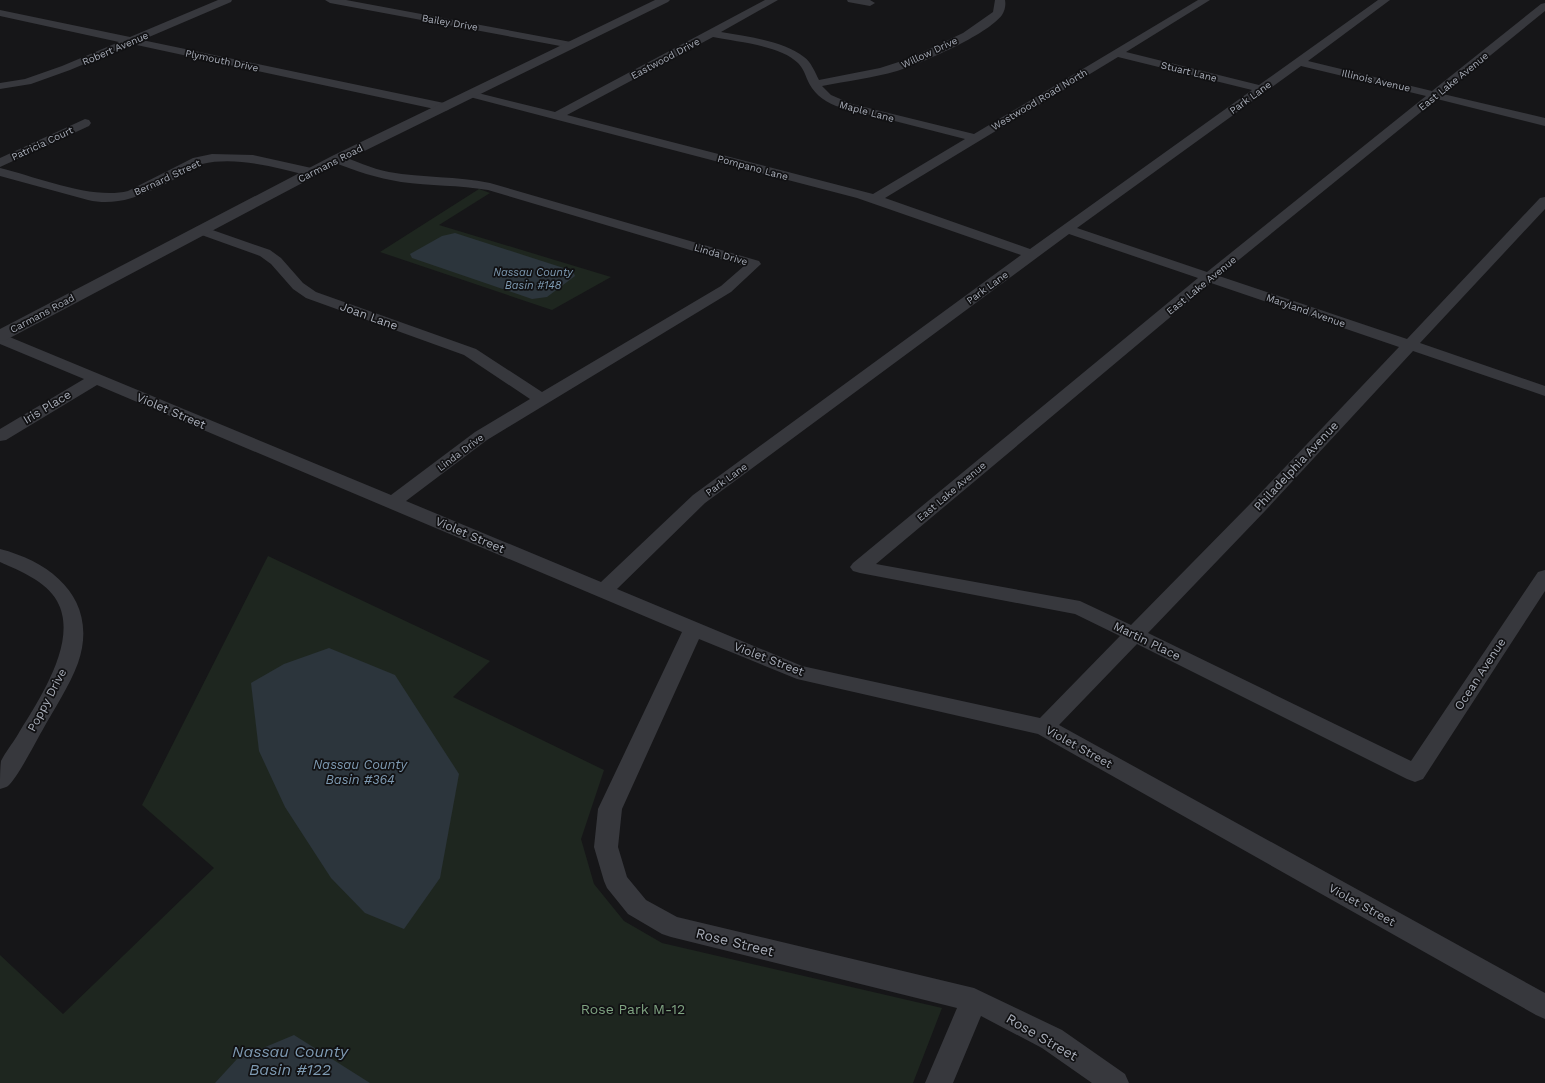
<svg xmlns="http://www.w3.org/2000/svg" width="1545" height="1083" font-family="'Work Sans',sans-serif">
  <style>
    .green { fill: #1e261f }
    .water { fill: #2c353c }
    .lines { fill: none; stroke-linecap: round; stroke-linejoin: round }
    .minor { fill: #37383d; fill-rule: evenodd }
    .tertiary { fill: #37383d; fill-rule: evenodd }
    .labels { text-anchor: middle; stroke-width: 3.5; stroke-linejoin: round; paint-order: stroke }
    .far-street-label { font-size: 10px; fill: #a8adb8; stroke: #111113 }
    .far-water-label { font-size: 11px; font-style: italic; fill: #7f9bb3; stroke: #111113 }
    .street-label { font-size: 12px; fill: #a8adb8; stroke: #111113 }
    .water-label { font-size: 13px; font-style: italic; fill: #7f9bb3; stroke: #111113 }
    .near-street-label { font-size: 14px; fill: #a8adb8; stroke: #111113 }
    .near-park-label { font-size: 14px; fill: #7fa381; stroke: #111113 }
    .near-water-label { font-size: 16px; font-style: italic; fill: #7f9bb3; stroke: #111113 }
  </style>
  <rect width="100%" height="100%" fill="#161618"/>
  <!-- green -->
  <g class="green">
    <path d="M479,189L490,193L439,225L611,277L552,310L380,252Z"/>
    <path d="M268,556L490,661L453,697L604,770L581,839L594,884L624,921L662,943L942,1008L913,1083H0V955L63,1014L214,868L142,805Z"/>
  </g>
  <!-- water -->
  <g class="water">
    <path d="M455,233L573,271L575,276L547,297L532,299L412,258L410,254L442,236Z"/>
    <path d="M329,648L395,675L459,774L440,878L404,929L365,913L331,878L285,807L259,751L251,683L284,664Z"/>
    <path d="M294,1035L370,1083H215L237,1059Z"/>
  </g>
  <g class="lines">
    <!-- minor -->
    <g class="minor">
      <path d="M218,0H232L231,2L142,40L444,103L448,104L450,107L448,110L444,111L132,44L70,70L31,84L0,89V83L25,79L62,66L119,42L0,16V10L130,37Z"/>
      <path d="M325,0H346L571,42L576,45L571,48L330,3Z"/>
      <path d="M765,0H778L721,32C748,37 782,40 804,57C811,62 815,72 819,80L880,68L908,59L963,33L993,12L995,0H1005C1006,5 1005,10 1002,15C987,35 922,63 897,71C873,78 847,81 822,86L831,95L852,104L974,134L1198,0H1210L1126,52L1259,85L1378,0H1390L1308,61L1432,91L1541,4L1545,3V11L1443,94L1545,118V126L1437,99L1219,276L1407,339L1540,198L1545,197V209L1420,343L1545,386V396L1413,351L1265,511L1148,633L1411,761L1538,572L1545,570V591L1423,779L1415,782L1407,779L1137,644L1059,725L1545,993V1019L1536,1015L1038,734L797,679L699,639L622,809L618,847L627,877L646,900L677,917L974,988L1062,1030L1125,1074L1129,1083H1092L1042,1048L981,1016L953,1083H925L957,1008L671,937L662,934L628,914L607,888L604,881L594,847L598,809L682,632L97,385L6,440L0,441V429L84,379L0,344V333L391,495L475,432L530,399L464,355L306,298L293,289L271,264L260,256L196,233L194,230L196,227L201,226L270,250L281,258L303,283L316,292L476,349L542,392L721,286L744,266L488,190C459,185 430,186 401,182C377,178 355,171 333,162L331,159L333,156L337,155C355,160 371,169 389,172C423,178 457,176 490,183L759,261L761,264L731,292L487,440L406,501L601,582L693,495L1021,255L857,198L466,96L464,94L466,92L470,91L555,112ZM713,37C737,42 780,45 798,63C803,68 805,74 807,79C813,93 822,100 836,106L965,139L873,194L567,115ZM1118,57L1252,90L1030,249L885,198ZM1301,66L1426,96L1207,272L1077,228ZM1069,234L1198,278L853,563L850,567L853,571L860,573L1075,614L1120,636L1040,718L802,666L617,589L705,503ZM1211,283L1399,347L1251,503L1131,625L1080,601L876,564Z"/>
      <path d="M847,0H870L875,3L870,6L848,2Z"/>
      <path d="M85,119L89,120L91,123L89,126L0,167V158Z"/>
      <path d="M212,154L253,155L316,169L317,172L316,175L311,176C276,168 238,156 202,164C167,182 129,210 88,200L0,176V168C37,177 92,200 128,191L193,158Z"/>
      <path d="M0,549C55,563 99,602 78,663C69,687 54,709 42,731C35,743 18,777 8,786C7,787 3,788 0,789C0,781 0,768 1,761C5,753 12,744 17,736C37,702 80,642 57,601C46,581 20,571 0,562Z"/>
    </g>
    <!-- tertiary -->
    <path class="tertiary" d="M655,0H670L668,2L342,162L6,340L0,341V329L332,156Z"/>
  </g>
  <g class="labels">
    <!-- far-street labels -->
    <g class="far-street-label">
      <text transform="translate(450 22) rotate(10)" y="4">Bailey Drive</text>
      <text transform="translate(115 48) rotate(-23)" y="4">Robert Avenue</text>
      <text transform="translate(929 52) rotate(-25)" y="4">Willow Drive</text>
      <text transform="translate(665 58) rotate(-28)" y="4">Eastwood Drive</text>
      <text transform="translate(222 60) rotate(12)" y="4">Plymouth Drive</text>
      <text transform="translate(1189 71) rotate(14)" y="4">Stuart Lane</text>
      <text transform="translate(1376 80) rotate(13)" y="4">Illinois Avenue</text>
      <text transform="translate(1453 81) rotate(-39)" y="4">East Lake Avenue</text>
      <text transform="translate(1250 97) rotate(-36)" y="4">Park Lane</text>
      <text transform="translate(1039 99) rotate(-31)" y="4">Westwood Road North</text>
      <text transform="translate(867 111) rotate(15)" y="4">Maple Lane</text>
      <text transform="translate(42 143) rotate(-25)" y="4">Patricia Court</text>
      <text transform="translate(330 163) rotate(-27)" y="4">Carmans Road</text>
      <text transform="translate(753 167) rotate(15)" y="4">Pompano Lane</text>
      <text transform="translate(167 177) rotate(-25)" y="4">Bernard Street</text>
      <text transform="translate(721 254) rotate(16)" y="4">Linda Drive</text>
      <text transform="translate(1201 285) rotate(-39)" y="4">East Lake Avenue</text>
      <text transform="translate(987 287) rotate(-36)" y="4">Park Lane</text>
      <text transform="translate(1306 310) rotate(19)" y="4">Maryland Avenue</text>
      <text transform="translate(42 313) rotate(-28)" y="4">Carmans Road</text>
      <text transform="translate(460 452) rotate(-37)" y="4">Linda Drive</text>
      <text transform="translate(726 479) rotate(-36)" y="4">Park Lane</text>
      <text transform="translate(951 491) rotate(-40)" y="4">East Lake Avenue</text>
    </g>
    <!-- far-water labels -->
    <g class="far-water-label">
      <text x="533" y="276">Nassau County<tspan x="533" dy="13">Basin #148</tspan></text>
    </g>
    <!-- street labels -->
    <g class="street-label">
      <text transform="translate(369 316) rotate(20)" y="4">Joan Lane</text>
      <text transform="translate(47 407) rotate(-31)" y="4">Iris Place</text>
      <text transform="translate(171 411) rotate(23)" y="4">Violet Street</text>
      <text transform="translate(1296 466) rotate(-47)" y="4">Philadelphia Avenue</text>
      <text transform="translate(470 535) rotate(23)" y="4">Violet Street</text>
      <text transform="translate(1147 641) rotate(26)" y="4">Martin Place</text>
      <text transform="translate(769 659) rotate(21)" y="4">Violet Street</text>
      <text transform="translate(1480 674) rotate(-57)" y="4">Ocean Avenue</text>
      <text transform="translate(47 700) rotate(-62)" y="4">Poppy Drive</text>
      <text transform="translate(1079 747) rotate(29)" y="4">Violet Street</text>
      <text transform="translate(1362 905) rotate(29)" y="4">Violet Street</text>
    </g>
    <!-- water labels -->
    <g class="water-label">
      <text x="360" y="769">Nassau County<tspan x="360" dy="15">Basin #364</tspan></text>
    </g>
    <!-- near-street labels -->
    <g class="near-street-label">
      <text transform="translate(735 942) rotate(14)" y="5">Rose Street</text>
      <text transform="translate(1042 1037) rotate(30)" y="5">Rose Street</text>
    </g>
    <!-- near-park labels -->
    <g class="near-park-label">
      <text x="633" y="1014">Rose Park M-12</text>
    </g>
    <!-- near-water labels -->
    <g class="near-water-label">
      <text x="290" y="1057">Nassau County<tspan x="290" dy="18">Basin #122</tspan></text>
    </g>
  </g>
</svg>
